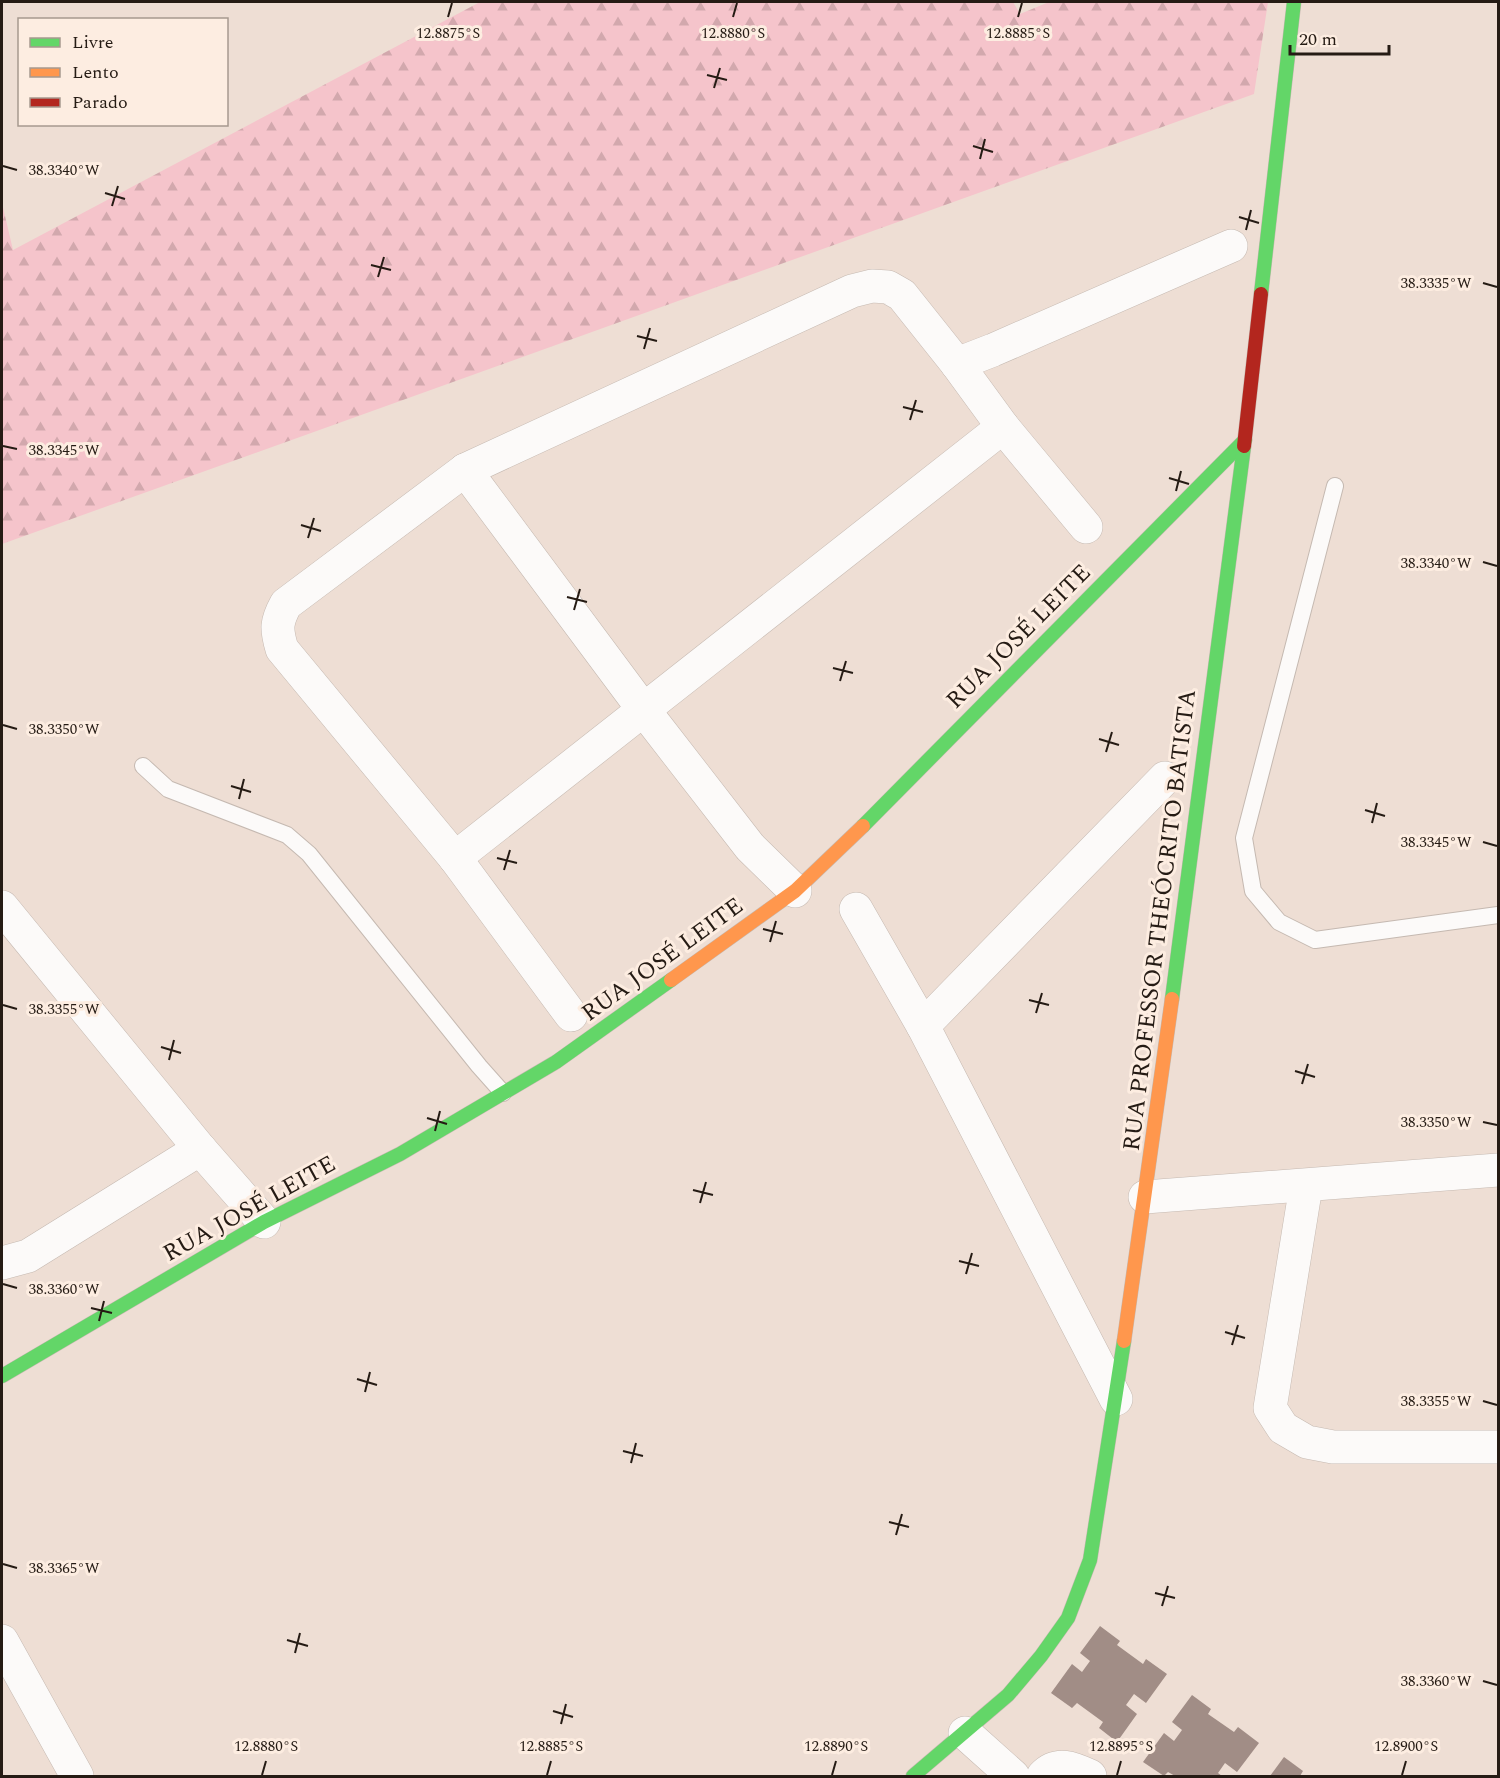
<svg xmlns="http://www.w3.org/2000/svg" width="1500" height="1778" font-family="Spectral,serif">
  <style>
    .forest { fill: url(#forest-firs) }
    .building { fill: #a18d86 }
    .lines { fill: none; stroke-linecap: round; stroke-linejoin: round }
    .lane-casing { stroke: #c5b9b1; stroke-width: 18 }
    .street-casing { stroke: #c5b9b1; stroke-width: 34 }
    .fast-casing { stroke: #c5b9b1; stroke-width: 15 }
    .slow-casing { stroke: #c5b9b1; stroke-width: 15 }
    .jam-casing { stroke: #c5b9b1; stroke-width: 15 }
    .lane { stroke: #fcfaf9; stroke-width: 16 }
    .street { stroke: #fcfaf9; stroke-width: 33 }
    .fast { stroke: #63d668; stroke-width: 14 }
    .slow { stroke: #ff974d; stroke-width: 14 }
    .jam { stroke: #b3261e; stroke-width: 14 }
    .ticks { fill: none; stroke: #251b14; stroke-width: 2 }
    .labels { text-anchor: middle; stroke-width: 6; stroke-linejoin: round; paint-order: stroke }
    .street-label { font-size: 24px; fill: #251b14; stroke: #fdede1 }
    .ticks-label { font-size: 15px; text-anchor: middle; fill: #251b14; stroke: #fdede1; stroke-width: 6; stroke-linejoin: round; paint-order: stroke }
  </style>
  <defs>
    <pattern id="forest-firs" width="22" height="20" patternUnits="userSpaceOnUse" patternTransform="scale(1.5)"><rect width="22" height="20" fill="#f5c4cb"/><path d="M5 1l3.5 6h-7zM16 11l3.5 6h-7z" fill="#d2a8ad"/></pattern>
  </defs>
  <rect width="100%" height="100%" fill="#eeded4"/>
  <!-- forest -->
  <path class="forest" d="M480,2H1013L1020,14L1049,2H1268L1254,94L2,544V203L13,250Z"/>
  <!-- building -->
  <g class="building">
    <path d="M1100,1626L1120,1641L1117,1645L1143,1664L1146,1659L1167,1674L1146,1703L1134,1694L1126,1705L1137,1714L1117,1742L1099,1728L1103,1722L1077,1703L1072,1708L1051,1693L1072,1664L1082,1672L1090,1661L1080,1653Z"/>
    <path d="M1192,1695L1211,1709L1208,1714L1234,1732L1238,1727L1259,1743L1237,1772L1225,1763L1218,1773L1222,1776H1175L1168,1772L1164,1776L1143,1762L1164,1733L1174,1741L1182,1730L1172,1722Z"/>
    <path d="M1284,1757L1303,1771L1300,1776H1270Z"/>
  </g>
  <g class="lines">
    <!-- lane casing -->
    <g class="lane-casing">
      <g id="lane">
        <path d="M1335,486L1244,838L1253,891L1279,922L1315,940L1498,915"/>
        <path d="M143,766L168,789L287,835L309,854L479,1066L503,1093"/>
      </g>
    </g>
    <!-- street casing -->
    <g class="street-casing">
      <g id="street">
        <path d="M957,364L993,350L1231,246"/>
        <path d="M465,470L643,709L750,847L795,891"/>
        <path d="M455,858L1003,427"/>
        <path d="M2,907L200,1149L264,1222"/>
        <path d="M856,909L923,1026L1116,1399"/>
        <path d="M571,1015L455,858L282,649C276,629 276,622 286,604L465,470L852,291L872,286L888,287L902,295L957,364L1003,427L1086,527"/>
        <path d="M923,1026L1165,778"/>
        <path d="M1306,1186L1270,1408L1283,1428L1307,1442L1333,1447H1498"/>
        <path d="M1145,1197L1498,1170"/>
        <path d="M2,1263L28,1256L200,1149"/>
        <path d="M2,1641L77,1776"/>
        <path d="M965,1733L1013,1776"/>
        <path d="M1043,1776C1057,1761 1073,1768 1090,1776"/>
      </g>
    </g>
    <!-- fast casing -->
    <g class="fast-casing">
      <g id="fast">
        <path d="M1261,294L1294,2"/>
        <path d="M863,826L1245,440"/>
        <path d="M1172,999L1244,446"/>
        <path d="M2,1376L264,1222L400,1154L556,1062L671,980"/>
        <path d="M913,1776L1008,1695L1041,1656L1068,1618L1090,1560L1124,1341"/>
      </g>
    </g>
    <!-- slow casing -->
    <g class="slow-casing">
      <g id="slow">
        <path d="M671,980L795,891L863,826"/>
        <path d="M1124,1341L1172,999"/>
      </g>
    </g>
    <!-- jam casing -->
    <g class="jam-casing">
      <path id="jam" d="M1244,446L1261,294"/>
    </g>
    <!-- lane -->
    <use href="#lane" class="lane"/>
    <!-- street -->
    <use href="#street" class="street"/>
    <!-- fast -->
    <use href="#fast" class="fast"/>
    <!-- slow -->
    <use href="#slow" class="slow"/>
    <!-- jam -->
    <use href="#jam" class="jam"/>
  </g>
  <!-- ticks -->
  <path class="ticks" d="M448,17L452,3M733,17L737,3M1018,17L1022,3M707,75L727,80M714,88L720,68M973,146L993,152M980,159L985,139M3,166L17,170M105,193L125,199M112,206L118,186M1239,217L1259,223M1246,230L1251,210M371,265L391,270M378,277L384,257M1483,283L1497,287M637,336L657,341M644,349L650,328M903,407L923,412M910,420L916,400M3,446L17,449M1169,478L1189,484M1176,491L1181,471M301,525L321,531M308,538L314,518M1483,562L1497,566M567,597L587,602M574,610L580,589M833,668L853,673M840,681L846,661M3,725L17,729M1099,739L1119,745M1106,752L1112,732M231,786L251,792M239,799L244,779M1365,810L1385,816M1372,823L1377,803M1483,842L1497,846M497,858L517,863M504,870L510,850M763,929L783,934M770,942L776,921M1029,1000L1049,1005M3,1005L17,1009M1036,1013L1042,993M161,1047L181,1053M169,1060L174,1040M1295,1071L1315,1077M1302,1084L1308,1064M427,1118L447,1124M1483,1122L1497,1125M435,1131L440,1111M693,1190L713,1195M700,1203L706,1182M959,1261L979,1266M966,1274L972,1253M3,1284L17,1288M91,1308L112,1313M99,1321L104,1301M1225,1332L1245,1338M1232,1345L1238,1325M357,1379L377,1385M365,1392L370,1372M1483,1401L1497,1405M623,1451L643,1456M631,1463L636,1443M889,1522L909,1527M896,1535L902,1514M3,1564L17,1568M1155,1593L1175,1598M1162,1606L1168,1586M287,1640L308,1646M295,1653L300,1633M1483,1681L1497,1685M553,1711L573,1717M561,1724L566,1704M262,1775L266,1761M547,1775L551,1761M832,1775L836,1761M1117,1775L1121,1761M1402,1775L1406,1761"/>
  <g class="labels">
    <!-- street labels -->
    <g class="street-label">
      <text transform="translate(1018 636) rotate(-45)" y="8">RUA JOSÉ LEITE</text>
      <text transform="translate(1159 920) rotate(-83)" y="8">RUA PROFESSOR THEÓCRITO BATISTA</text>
      <text transform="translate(662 959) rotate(-36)" y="8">RUA JOSÉ LEITE</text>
      <text transform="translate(249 1208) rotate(-29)" y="8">RUA JOSÉ LEITE</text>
    </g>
  </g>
  <g class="ticks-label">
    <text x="448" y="38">12.8875°S</text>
    <text x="733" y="38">12.8880°S</text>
    <text x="1018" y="38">12.8885°S</text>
    <text x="64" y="175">38.3340°W</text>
    <text x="1436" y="288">38.3335°W</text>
    <text x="64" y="455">38.3345°W</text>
    <text x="1436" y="568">38.3340°W</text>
    <text x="64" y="734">38.3350°W</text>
    <text x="1436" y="847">38.3345°W</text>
    <text x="64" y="1014">38.3355°W</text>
    <text x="1436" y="1127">38.3350°W</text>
    <text x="64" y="1294">38.3360°W</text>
    <text x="1436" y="1406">38.3355°W</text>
    <text x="64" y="1573">38.3365°W</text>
    <text x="1436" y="1686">38.3360°W</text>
    <text x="266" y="1751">12.8880°S</text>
    <text x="551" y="1751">12.8885°S</text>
    <text x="836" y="1751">12.8890°S</text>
    <text x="1121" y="1751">12.8895°S</text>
    <text x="1406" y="1751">12.8900°S</text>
  </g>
  <!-- border -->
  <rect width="1500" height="1778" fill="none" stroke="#251b14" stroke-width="6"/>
  <!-- legend -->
  <rect x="18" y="18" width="210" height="108" fill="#fdede1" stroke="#a7998f" stroke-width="1.5"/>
  <rect x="30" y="38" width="30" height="9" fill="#63d668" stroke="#a7998f" stroke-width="1.5"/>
  <text x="72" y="48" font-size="18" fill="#251b14">Livre</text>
  <rect x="30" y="68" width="30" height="9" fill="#ff974d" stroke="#a7998f" stroke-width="1.5"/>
  <text x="72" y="78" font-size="18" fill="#251b14">Lento</text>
  <rect x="30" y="98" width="30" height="9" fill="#b3261e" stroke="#a7998f" stroke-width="1.5"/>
  <text x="72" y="108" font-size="18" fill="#251b14">Parado</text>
  <!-- scale -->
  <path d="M1290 45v9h99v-9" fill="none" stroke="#251b14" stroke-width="3"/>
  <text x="1299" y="45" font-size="18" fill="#251b14" stroke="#fdede1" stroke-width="4.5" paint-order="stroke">20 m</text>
</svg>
